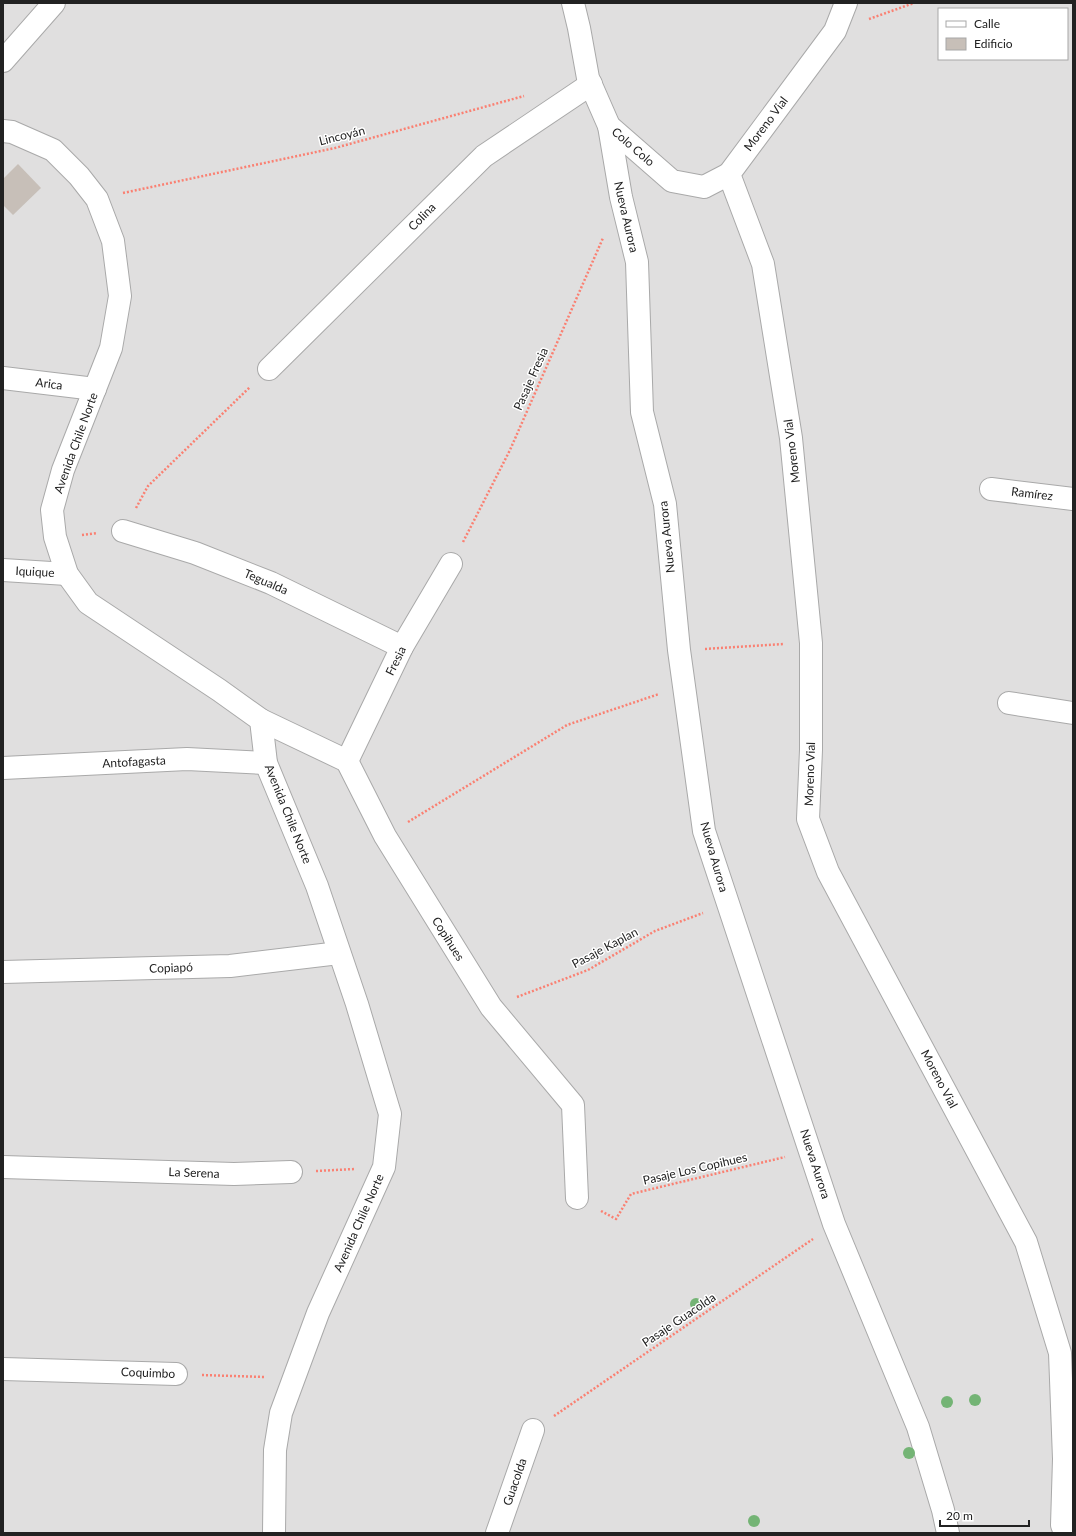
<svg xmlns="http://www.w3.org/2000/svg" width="1076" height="1536" font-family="Lato,sans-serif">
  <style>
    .residential { fill: #e0dfdf; fill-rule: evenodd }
    .building { fill: #c7bfb8 }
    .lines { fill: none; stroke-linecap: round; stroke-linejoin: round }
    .street-casing { stroke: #a9a9a9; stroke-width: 24 }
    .path { stroke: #fa8072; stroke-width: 2.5; stroke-dasharray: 2 2; stroke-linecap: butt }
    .street { stroke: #fff; stroke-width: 22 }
    .tree { fill: #74b475 }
    .labels { text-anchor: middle; stroke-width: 3; stroke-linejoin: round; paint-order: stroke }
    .street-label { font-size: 12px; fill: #222; stroke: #fff }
  </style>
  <rect width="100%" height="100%" fill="#f2efe9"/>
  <!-- residential -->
  <path class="residential" d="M3,3H1073V1533H3ZM939,9H1067V59H939Z"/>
  <!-- building -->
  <path class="building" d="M18,164L41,188L13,215L3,205V179Z"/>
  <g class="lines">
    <!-- street casing -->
    <g class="street-casing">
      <g id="street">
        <path d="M573,3L579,28L588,78L609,126L672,181L704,187L729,174"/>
        <path d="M846,3L835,31L729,174L763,264L791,438L811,643V750L808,819L828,872L1026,1242L1060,1353L1064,1459L1062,1525L1065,1533"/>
        <path d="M3,61L54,3"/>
        <path d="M609,126L621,197L637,262L642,412L665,504L679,650L704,831L834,1224L918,1427L943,1510L948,1533"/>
        <path d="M3,131L12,132L53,150L79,176L97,199L113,241L120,296L111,348L63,470L52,510L55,537L67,574L88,603L219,690L261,720L266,763L317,886L357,1004L390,1114L384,1167L318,1313L281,1413L275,1450L274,1533"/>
        <path d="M269,369L484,156L591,84"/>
        <path d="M3,378L95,389"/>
        <path d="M991,489L1073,499"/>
        <path d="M123,531L195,553L271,583L402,647"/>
        <path d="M3,570L67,574"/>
        <path d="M1009,703L1073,713"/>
        <path d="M261,720L347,761L385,836L491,1007L573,1105L577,1198"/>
        <path d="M347,761L402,647L451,564"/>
        <path d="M3,768L187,759L266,763"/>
        <path d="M3,972L230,966L339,953"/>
        <path d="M3,1167L234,1174L291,1172"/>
        <path d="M3,1369L176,1374"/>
        <path d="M497,1533L533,1430"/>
      </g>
    </g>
    <!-- path -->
    <g class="path">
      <path d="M869,19L914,3"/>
      <path d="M123,193L335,148L524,96"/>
      <path d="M136,508L148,486L250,387"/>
      <path d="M82,535L97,533"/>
      <path d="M463,542L510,450L603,238"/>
      <path d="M705,649L784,644"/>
      <path d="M408,822L567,725L659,694"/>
      <path d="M517,997L588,970L655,931L703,913"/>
      <path d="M316,1171L355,1169"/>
      <path d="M601,1211L616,1219L631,1194L785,1157"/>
      <path d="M202,1375L265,1377"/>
      <path d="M554,1416L813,1239"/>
    </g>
    <!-- street -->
    <use href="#street" class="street"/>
  </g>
  <!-- trees -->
  <g class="tree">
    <circle cx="696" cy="1304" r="6"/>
    <circle cx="975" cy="1400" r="6"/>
    <circle cx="947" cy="1402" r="6"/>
    <circle cx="909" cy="1453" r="6"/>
    <circle cx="754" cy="1521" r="6"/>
  </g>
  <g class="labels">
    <!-- street labels -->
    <g class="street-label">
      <text transform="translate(766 124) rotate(-53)" y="4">Moreno Vial</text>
      <text transform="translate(342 136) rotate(-14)" y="4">Lincoyán</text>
      <text transform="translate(633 147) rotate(41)" y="4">Colo Colo</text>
      <text transform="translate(422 217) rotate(-45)" y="4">Colina</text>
      <text transform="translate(626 217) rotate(77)" y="4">Nueva Aurora</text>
      <text transform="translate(531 379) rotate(-66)" y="4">Pasaje Fresia</text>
      <text transform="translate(49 384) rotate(7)" y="4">Arica</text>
      <text transform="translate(76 443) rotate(-70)" y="4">Avenida Chile Norte</text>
      <text transform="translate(792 451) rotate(-97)" y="4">Moreno Vial</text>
      <text transform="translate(1032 494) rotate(7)" y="4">Ramírez</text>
      <text transform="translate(667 537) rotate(-96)" y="4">Nueva Aurora</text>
      <text transform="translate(35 572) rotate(3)" y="4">Iquique</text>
      <text transform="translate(266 582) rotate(23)" y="4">Tegualda</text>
      <text transform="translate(396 661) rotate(-64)" y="4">Fresia</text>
      <text transform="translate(134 762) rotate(-3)" y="4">Antofagasta</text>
      <text transform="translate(810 774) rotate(-88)" y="4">Moreno Vial</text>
      <text transform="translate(288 814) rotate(68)" y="4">Avenida Chile Norte</text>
      <text transform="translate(714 857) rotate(74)" y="4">Nueva Aurora</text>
      <text transform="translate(448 939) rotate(58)" y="4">Copihues</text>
      <text transform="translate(605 948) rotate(-28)" y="4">Pasaje Kaplan</text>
      <text transform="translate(171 968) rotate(-2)" y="4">Copiapó</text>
      <text transform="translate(939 1079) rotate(62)" y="4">Moreno Vial</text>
      <text transform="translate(815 1164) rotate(72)" y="4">Nueva Aurora</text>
      <text transform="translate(695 1169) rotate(-13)" y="4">Pasaje Los Copihues</text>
      <text transform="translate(194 1173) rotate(2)" y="4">La Serena</text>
      <text transform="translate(359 1223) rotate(-66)" y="4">Avenida Chile Norte</text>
      <text transform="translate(679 1320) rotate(-34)" y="4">Pasaje Guacolda</text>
      <text transform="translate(148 1373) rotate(2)" y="4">Coquimbo</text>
      <text transform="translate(515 1482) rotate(-71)" y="4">Guacolda</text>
    </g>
  </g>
  <!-- border -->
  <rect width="1076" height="1536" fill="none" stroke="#222222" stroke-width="8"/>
  <!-- legend -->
  <rect x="938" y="8" width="130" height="52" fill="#ffffff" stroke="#a7a7a7"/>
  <rect x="946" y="21" width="20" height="6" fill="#ffffff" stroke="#a7a7a7"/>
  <text x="974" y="28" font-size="12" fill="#222222">Calle</text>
  <rect x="946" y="38" width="20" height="12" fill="#c7bfb8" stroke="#a7a7a7"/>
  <text x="974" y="48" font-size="12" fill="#222222">Edificio</text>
  <!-- scale -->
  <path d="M940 1520v6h89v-6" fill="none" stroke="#222222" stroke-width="2"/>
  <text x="946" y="1520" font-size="12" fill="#222222" stroke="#ffffff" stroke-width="3" paint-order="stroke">20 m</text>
</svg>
